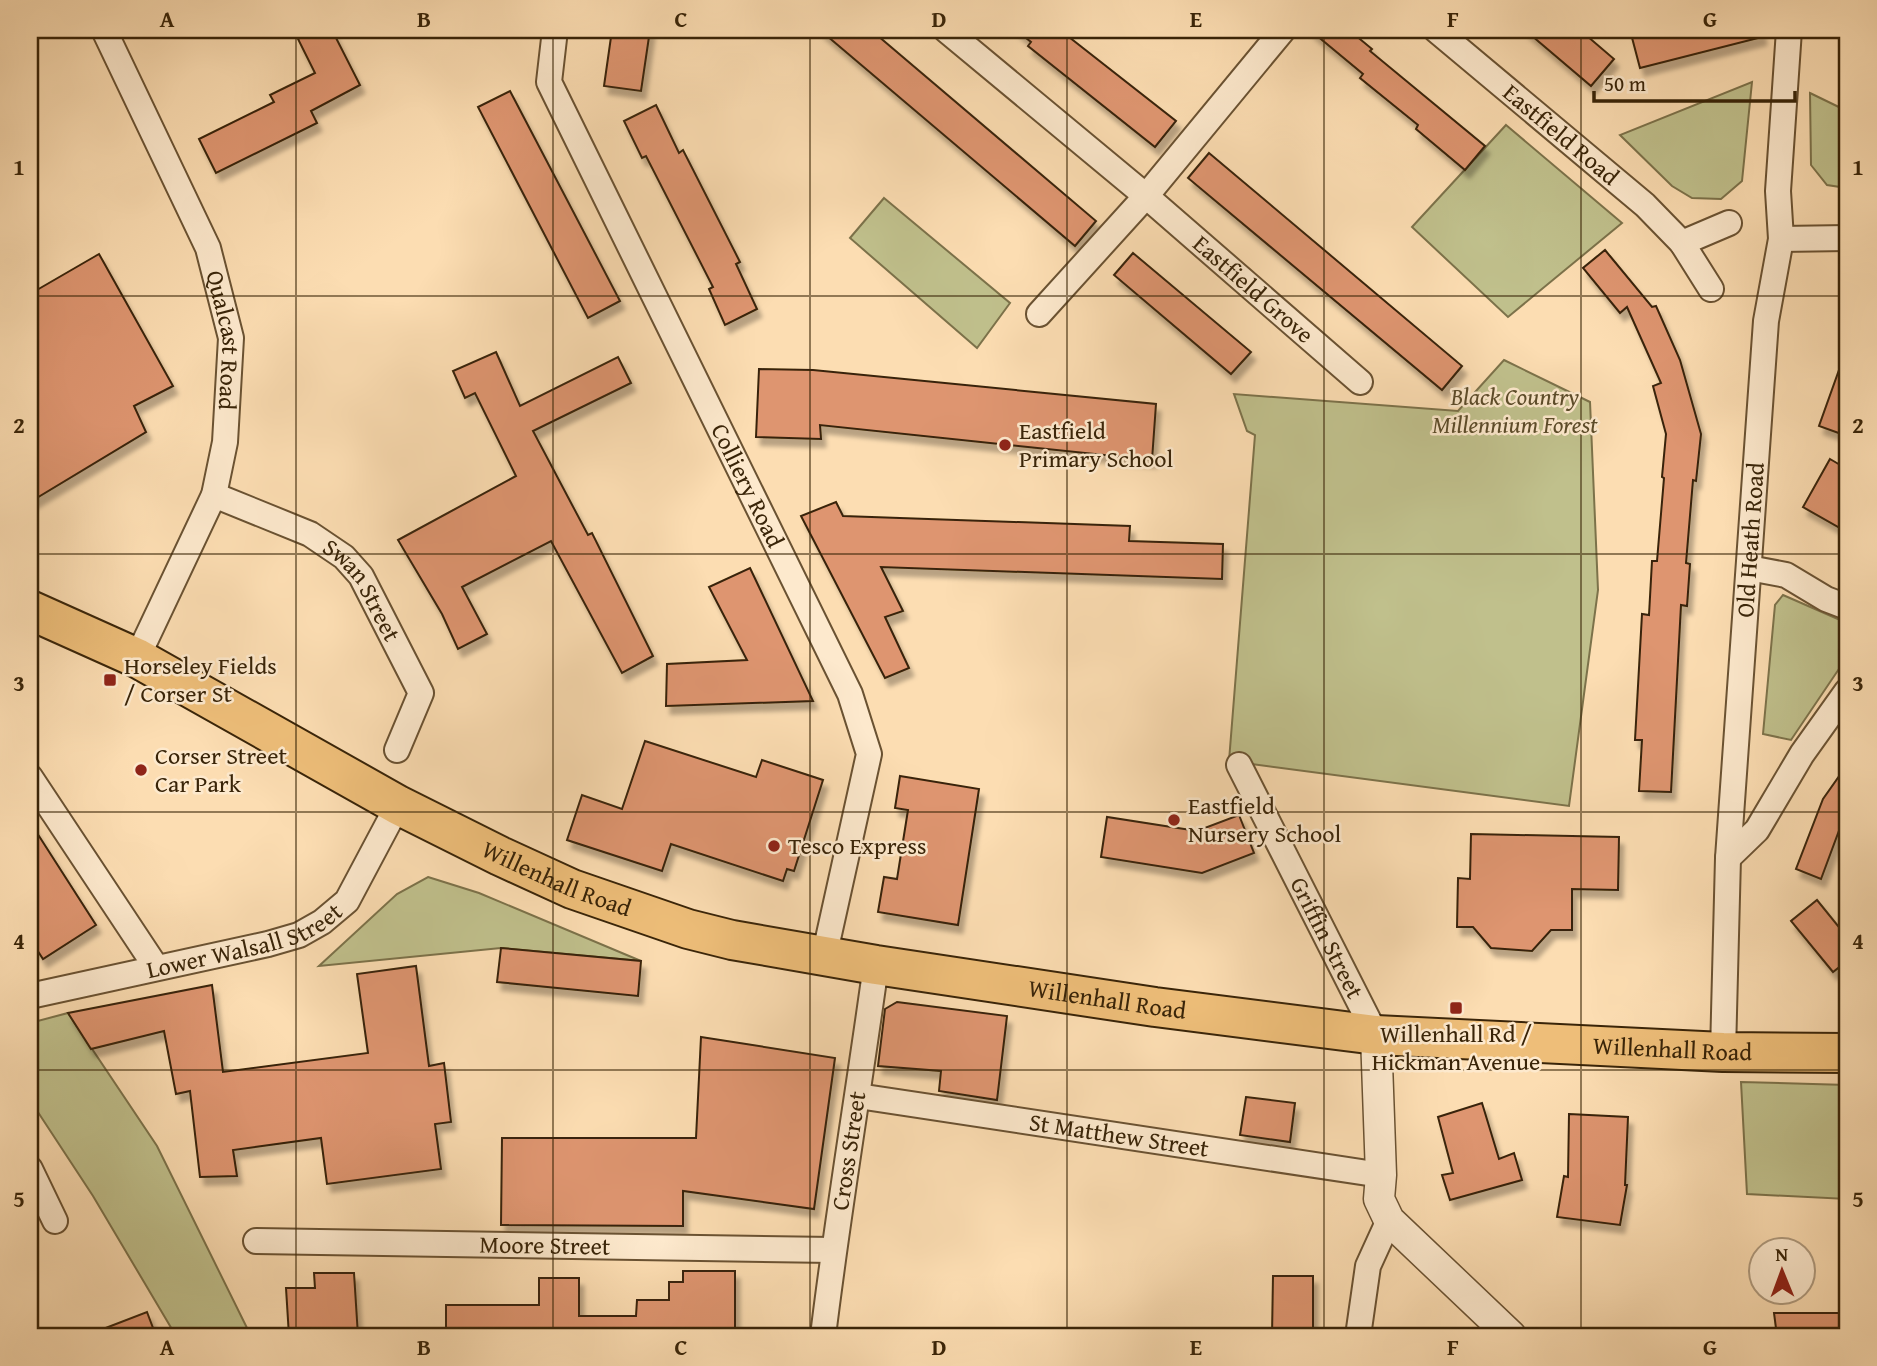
<svg xmlns="http://www.w3.org/2000/svg" width="1877" height="1366" font-family="'Gentium Book Plus',serif">
  <style>
    .green { fill: #c0c08c; stroke: #7c724a; stroke-width: 2 }
    .building { fill: #de9570; stroke: #392408; stroke-width: 2; filter: url(#shadow) }
    .lines { fill: none; stroke-linecap: round; stroke-linejoin: round }
    .minor-casing { stroke: #6a5232; stroke-width: 28 }
    .tertiary-casing { stroke: #6a5232; stroke-width: 33 }
    .trunk-casing { stroke: #392408; stroke-width: 42 }
    .minor { stroke: #fde9cd; stroke-width: 24 }
    .tertiary { stroke: #fde9cd; stroke-width: 30 }
    .trunk { stroke: #eebe79; stroke-width: 38 }
    .grid { fill: none; stroke: #392408; stroke-width: 2; stroke-opacity: 0.55 }
    .poi-dot { fill: #8f2418; stroke: #fde9cd; stroke-width: 2.5 }
    .labels { text-anchor: middle; stroke-width: 5; stroke-linejoin: round; paint-order: stroke }
    .street-label { font-size: 24px; fill: #392408; stroke: #fde9cd }
    .park-label { font-size: 24px; font-style: italic; fill: #5b4b29; stroke: #fde9cd }
    .poi-label { font-size: 24px; fill: #392408; stroke: #fde9cd; text-anchor: start }
    .neatline { fill: none; stroke: #392408; stroke-width: 2.5 }
    .grid-label { font-size: 23px; text-anchor: middle; font-weight: bold; fill: #392408 }
  </style>
  <defs>
    <filter id="shadow"><feDropShadow dx="4.5" dy="8" stdDeviation="2" flood-color="#0004"/></filter>
  </defs>
  <rect width="100%" height="100%" fill="#fcddb2"/>
  <filter id="stains"><feTurbulence type="fractalNoise" baseFrequency=".00286" numOctaves="4"/><feColorMatrix values="0 0 0 0 .2 0 0 0 0 .09 0 0 0 0 .02 0 0 0 .5 -.17"/></filter>
  <radialGradient id="worn" r=".72"><stop offset=".6" stop-color="#630" stop-opacity="0"/><stop offset="1" stop-color="#630" stop-opacity=".3"/></radialGradient>
  <!-- green -->
  <g class="green">
    <path d="M1752,82L1742,181L1721,199L1692,198L1672,186L1620,135Z"/>
    <path d="M1810,93L1847,111V188L1827,185L1811,165Z"/>
    <path d="M1506,125L1622,223L1508,317L1412,227Z"/>
    <path d="M884,198L1010,303L977,348L850,238Z"/>
    <path d="M1504,360L1590,402L1598,590L1569,806L1229,761L1255,435L1247,431L1234,394L1458,411Z"/>
    <path d="M1783,595L1847,623V657L1791,740L1763,734L1775,605Z"/>
    <path d="M428,877L479,893L641,961L501,948L319,966L397,894Z"/>
    <path d="M68,1013L157,1146L251,1336H176L93,1196L30,1100V1023Z"/>
    <path d="M1741,1082L1847,1085V1199L1747,1194Z"/>
  </g>
  <!-- building -->
  <g class="building">
    <path d="M315,30H332L360,85L311,111L317,123L216,173L199,139L274,102L270,95L315,73L298,39Z"/>
    <path d="M612,30H650L641,91L604,86Z"/>
    <path d="M820,30H871L1096,221L1075,246Z"/>
    <path d="M1016,30H1060L1176,121L1155,147L1028,46L1031,42Z"/>
    <path d="M1310,30H1349L1372,49L1370,51L1485,146L1465,170L1416,129L1418,125L1360,78L1363,74Z"/>
    <path d="M1525,30H1580L1614,59L1591,86Z"/>
    <path d="M1630,30H1761L1762,37L1640,68Z"/>
    <path d="M510,91L620,301L588,318L478,107Z"/>
    <path d="M656,105L679,153L683,150L740,262L736,264L757,309L725,325L709,289L713,287L646,156L642,158L624,121Z"/>
    <path d="M1209,153L1462,366L1442,390L1188,178Z"/>
    <path d="M1605,250L1652,307L1656,306L1680,360L1701,434L1696,481L1693,480L1686,563L1690,564L1687,606L1681,605L1671,792L1639,791L1642,740H1635L1642,614L1649,615L1652,561H1657L1664,478L1662,477L1666,434L1653,386L1661,383L1627,307L1620,313L1583,268Z"/>
    <path d="M1133,253L1251,352L1231,374L1114,275Z"/>
    <path d="M99,254L173,386L134,406L146,432L30,502V294Z"/>
    <path d="M496,352L520,406L618,357L631,383L533,431L588,535L592,533L653,656L622,673L551,541L462,587L487,634L458,649L442,614L398,540L516,476L475,393L465,398L453,371Z"/>
    <path d="M1844,356H1847V436L1819,426Z"/>
    <path d="M759,369L813,370L1156,404L1152,460L820,425L821,439L756,437Z"/>
    <path d="M1830,459L1847,469V532L1803,507Z"/>
    <path d="M836,502L843,516L1130,526L1129,541L1223,544L1222,579L881,567L903,611L885,617L909,668L885,678L801,516Z"/>
    <path d="M750,568L813,701L666,706L667,664L747,660L709,587Z"/>
    <path d="M645,741L756,777L762,760L823,780L794,871L787,869L783,881L671,844L662,871L567,840L582,795L622,809Z"/>
    <path d="M1847,765V809L1821,879L1796,869L1823,799Z"/>
    <path d="M900,776L979,789L958,925L878,912L884,877L897,879L908,810L895,808Z"/>
    <path d="M1239,815L1254,853L1202,873L1101,857L1107,817L1197,831Z"/>
    <path d="M30,822L96,925L43,959L30,939Z"/>
    <path d="M1471,834L1619,837L1618,890L1572,889V930H1551L1532,951L1491,948L1473,927H1457L1458,878L1470,879Z"/>
    <path d="M1817,900L1847,937V961L1833,972L1791,921Z"/>
    <path d="M501,948L641,961L638,996L497,982Z"/>
    <path d="M416,966L429,1066L444,1063L451,1122L435,1124L441,1169L327,1184L321,1138L233,1150L237,1176L200,1177L190,1091L176,1094L164,1031L91,1049L68,1013L212,985L223,1072L368,1053L357,974Z"/>
    <path d="M897,1002L1007,1016L997,1100L939,1091L941,1071L878,1066L885,1009Z"/>
    <path d="M701,1037L835,1058L814,1209L683,1191V1226L501,1225L502,1138H696Z"/>
    <path d="M1246,1097L1295,1103L1290,1142L1240,1135Z"/>
    <path d="M1482,1103L1499,1159L1514,1153L1522,1180L1450,1200L1442,1175L1453,1173L1438,1117Z"/>
    <path d="M1569,1114L1628,1117L1625,1185H1627L1620,1225L1557,1217L1564,1176L1568,1177Z"/>
    <path d="M683,1271H735V1336H446V1305H539V1278H579V1316H636L637,1300H669V1282H683Z"/>
    <path d="M314,1273H354L358,1336H289L286,1288H315Z"/>
    <path d="M1273,1276H1313V1336H1272Z"/>
    <path d="M147,1312L156,1336H90V1334Z"/>
    <path d="M1774,1313H1847V1336H1777Z"/>
  </g>
  <g class="lines">
    <!-- minor casing -->
    <g class="minor-casing">
      <g id="minor">
        <path id="s1" d="M104,30L208,248L231,338L225,442L214,495L137,658"/>
        <path id="s2" d="M555,30L549,82L850,694L869,754L824,957"/>
        <path id="s3" d="M946,30L1146,196L1360,382"/>
        <path id="s4" d="M1436,30L1645,205L1682,243L1711,289"/>
        <path d="M1781,239L1847,238"/>
        <path d="M1682,243L1729,223"/>
        <path d="M1039,314L1146,196L1283,30"/>
        <path id="s5" d="M214,495L310,534L344,557L361,576L421,693L397,750"/>
        <path d="M1749,568L1786,575L1826,599L1847,607"/>
        <path id="s6" d="M1239,765L1376,1035"/>
        <path d="M30,777L156,967"/>
        <path d="M1728,858L1757,830L1802,754L1847,691"/>
        <path id="s7" d="M30,996L268,944L299,935L322,922L347,901L398,805"/>
        <path id="s8" d="M1723,1052L1728,858L1766,321L1781,239L1778,191L1789,30"/>
        <path id="s9" d="M858,1096L1381,1175"/>
        <path d="M30,1169L55,1221"/>
        <path id="s10" d="M256,1241L833,1250"/>
        <path id="s11" d="M823,1336C838,1212 859,1089 876,965"/>
        <path d="M1358,1336L1368,1266L1389,1220"/>
      </g>
    </g>
    <!-- tertiary casing -->
    <g class="tertiary-casing">
      <path id="tertiary" d="M1376,1035L1381,1175L1379,1199L1389,1220L1511,1336"/>
    </g>
    <!-- trunk casing -->
    <g class="trunk-casing">
      <g id="trunk">
        <path id="s12" d="M30,610L137,658L398,805L500,856L572,889L688,929L732,940L876,965L1155,1007L1376,1035L1723,1052L1847,1053"/>
      </g>
    </g>
    <!-- minor -->
    <use href="#minor" class="minor"/>
    <!-- tertiary -->
    <use href="#tertiary" class="tertiary"/>
    <!-- trunk -->
    <use href="#trunk" class="trunk"/>
  </g>
  <!-- grid -->
  <path class="grid" d="M296,30V1336M553,30V1336M810,30V1336M1067,30V1336M1324,30V1336M1581,30V1336M30,296H1847M30,554H1847M30,812H1847M30,1070H1847"/>
  <!-- markers -->
  <g class="poi-dot">
    <circle cx="1005" cy="445" r="7"/>
    <rect x="103" y="673" width="14" height="14" rx="3.5"/>
    <circle cx="141" cy="770" r="7"/>
    <circle cx="1174" cy="820" r="7"/>
    <circle cx="774" cy="846" r="7"/>
    <rect x="1449" y="1001" width="14" height="14" rx="3.5"/>
  </g>
  <g class="labels">
    <!-- street labels -->
    <g class="street-label">
      <text dy="8" stroke="none"><textPath href="#s4" startOffset="163">Eastfield Road</textPath></text>
      <text dy="8" stroke="none"><textPath href="#s3" startOffset="402">Eastfield Grove</textPath></text>
      <text dy="8" stroke="none"><textPath href="#s1" startOffset="336">Qualcast Road</textPath></text>
      <text dy="8" stroke="none"><textPath href="#s2" startOffset="502">Colliery Road</textPath></text>
      <text dy="8" stroke="none"><textPath href="#s8" startOffset="513">Old Heath Road</textPath></text>
      <text dy="8" stroke="none"><textPath href="#s5" startOffset="182">Swan Street</textPath></text>
      <text dy="8" stroke="none"><textPath href="#s12" startOffset="592">Willenhall Road</textPath></text>
      <text dy="8" stroke="none"><textPath href="#s7" startOffset="222">Lower Walsall Street</textPath></text>
      <text dy="8" stroke="none"><textPath href="#s6" startOffset="194">Griffin Street</textPath></text>
      <text dy="8" stroke="none"><textPath href="#s12" startOffset="1158">Willenhall Road</textPath></text>
      <text dy="8" stroke="none"><textPath href="#s12" startOffset="1726">Willenhall Road</textPath></text>
      <text dy="8" stroke="none"><textPath href="#s9" startOffset="264">St Matthew Street</textPath></text>
      <text dy="8" stroke="none"><textPath href="#s11" startOffset="187">Cross Street</textPath></text>
      <text dy="8" stroke="none"><textPath href="#s10" startOffset="289">Moore Street</textPath></text>
    </g>
    <!-- park labels -->
    <g class="park-label">
      <text x="1515" y="405">Black Country<tspan x="1515" dy="28">Millennium Forest</tspan></text>
    </g>
    <!-- poi labels -->
    <g class="poi-label">
      <text x="1019" y="439">Eastfield<tspan x="1019" dy="28">Primary School</tspan></text>
      <text x="124" y="674">Horseley Fields<tspan x="124" dy="28">/ Corser St</tspan></text>
      <text x="155" y="764">Corser Street<tspan x="155" dy="28">Car Park</tspan></text>
      <text x="1188" y="814">Eastfield<tspan x="1188" dy="28">Nursery School</tspan></text>
      <text x="788" y="854">Tesco Express</text>
      <text x="1456" y="1042" text-anchor="middle">Willenhall Rd /<tspan x="1456" dy="28">Hickman Avenue</tspan></text>
    </g>
  </g>
  <!-- margin -->
  <rect width="1877" height="1366" fill="none" stroke="#fcddb2" stroke-width="77"/>
  <!-- north arrow -->
  <g transform="translate(1782 1271) rotate(359)"><circle r="33" fill="#fde9cd" stroke="#af9a7e" stroke-width="2"/>
  <path d="M0-5L12 26L0 18L-12 26Z" fill="#8f2418"/>
  <text y="-10" font-size="19" font-weight="bold" text-anchor="middle" fill="#392408">N</text>
  </g>
  <!-- scale -->
  <path d="M1594 91v10h201v-10" fill="none" stroke="#392408" stroke-width="3.5"/>
  <text x="1604" y="91" font-size="21" fill="#392408" stroke="#fde9cd" stroke-width="5" paint-order="stroke">50 m</text>
  <rect x="38" y="38" width="1801" height="1290" class="neatline"/>
  <g class="grid-label">
    <text x="167" y="27">A</text>
    <text x="424" y="27">B</text>
    <text x="681" y="27">C</text>
    <text x="939" y="27">D</text>
    <text x="1196" y="27">E</text>
    <text x="1453" y="27">F</text>
    <text x="1710" y="27">G</text>
    <text x="19" y="175">1</text>
    <text x="1858" y="175">1</text>
    <text x="19" y="433">2</text>
    <text x="1858" y="433">2</text>
    <text x="19" y="691">3</text>
    <text x="1858" y="691">3</text>
    <text x="19" y="949">4</text>
    <text x="1858" y="949">4</text>
    <text x="19" y="1207">5</text>
    <text x="1858" y="1207">5</text>
    <text x="167" y="1355">A</text>
    <text x="424" y="1355">B</text>
    <text x="681" y="1355">C</text>
    <text x="939" y="1355">D</text>
    <text x="1196" y="1355">E</text>
    <text x="1453" y="1355">F</text>
    <text x="1710" y="1355">G</text>
  </g>
  <rect width="100%" height="100%" filter="url(#stains)"/>
  <rect width="100%" height="100%" fill="url(#worn)"/>
</svg>
